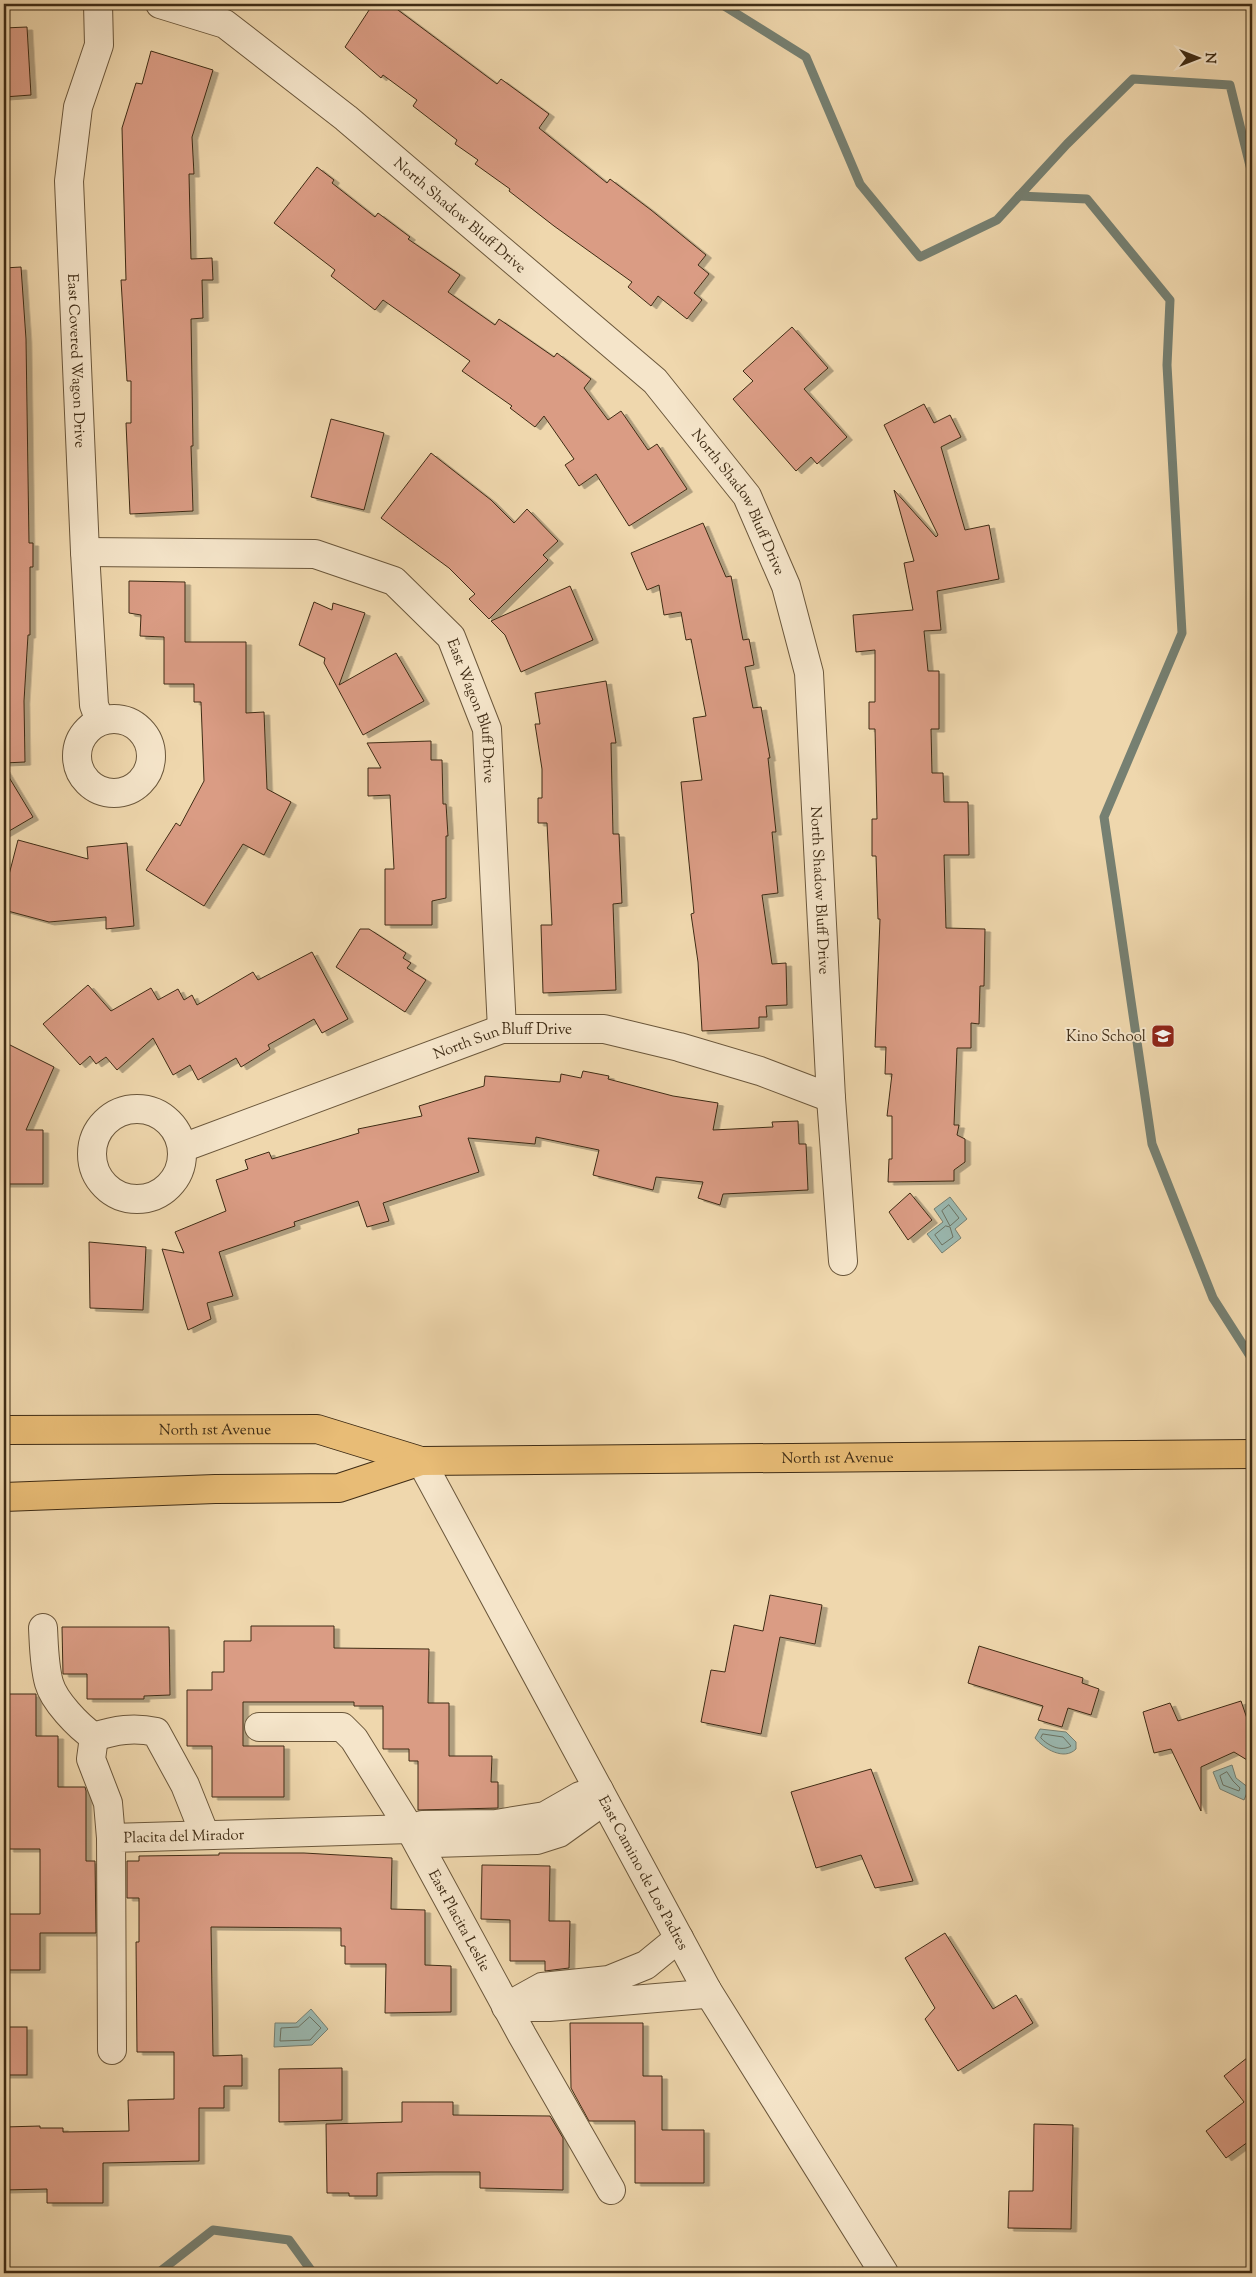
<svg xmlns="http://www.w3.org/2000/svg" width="1256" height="2277" font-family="'Sorts Mill Goudy',serif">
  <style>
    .water { fill: #9ab8b0; stroke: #768072 }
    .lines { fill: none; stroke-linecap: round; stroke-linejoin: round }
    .shore { stroke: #6c7262; stroke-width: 1 }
    .stream { stroke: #768072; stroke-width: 9 }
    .building { fill: #da9c84; stroke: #3f2c15; filter: url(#shadow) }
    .minor-casing { stroke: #6b573b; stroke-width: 30 }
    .major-casing { stroke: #3f2c15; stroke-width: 30 }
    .minor { stroke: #f5e5ca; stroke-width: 28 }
    .major { stroke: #e8bc76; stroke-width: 28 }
    .labels { text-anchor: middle; stroke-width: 4; stroke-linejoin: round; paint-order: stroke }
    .street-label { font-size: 15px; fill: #3f2c15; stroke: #f5e5ca }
    .poi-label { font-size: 15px; fill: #3f2c15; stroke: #f5e5ca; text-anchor: end }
  </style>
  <defs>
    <filter id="shadow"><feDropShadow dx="5.5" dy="3" stdDeviation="0" flood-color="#0004"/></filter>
  </defs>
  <rect width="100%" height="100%" fill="#efd7ad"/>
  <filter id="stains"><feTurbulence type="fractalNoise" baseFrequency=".004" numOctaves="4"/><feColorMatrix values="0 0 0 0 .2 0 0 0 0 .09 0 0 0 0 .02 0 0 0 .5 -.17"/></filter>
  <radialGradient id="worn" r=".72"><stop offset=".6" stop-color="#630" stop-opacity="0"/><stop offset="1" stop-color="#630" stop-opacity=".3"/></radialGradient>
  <!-- water -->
  <g class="water">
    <path d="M950,1197L967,1219L955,1229L961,1238L942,1253L927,1234L943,1222L934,1209Z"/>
    <path d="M1040,1729L1066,1732L1076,1742V1749C1064,1761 1044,1749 1035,1738Z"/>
    <path d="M1232,1765L1236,1778L1249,1788L1244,1800L1220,1789L1213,1772Z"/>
    <path d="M311,2009L328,2029L312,2045L274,2047L275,2023H296Z"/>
  </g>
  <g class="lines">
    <!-- shore -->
    <g class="shore">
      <path d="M949,1205L959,1218L950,1226L942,1211Z"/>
      <path d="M946,1226L950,1227L953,1237L942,1245L935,1235Z"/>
      <path d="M1043,1734L1063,1737L1071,1746C1061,1752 1048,1746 1041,1738Z"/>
      <path d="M1227,1772L1233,1781L1240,1788L1239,1791L1223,1785L1220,1776Z"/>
      <path d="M310,2017L321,2028L310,2040L280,2041L281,2028L298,2027Z"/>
    </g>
    <!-- stream -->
    <g class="stream">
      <path d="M721,4L806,57L860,184L920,257L997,220L1067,144L1133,79L1230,85L1252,174"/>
      <path d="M1019,196L1087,199L1170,300L1167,365L1182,633L1104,817L1152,1144L1213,1298L1252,1359"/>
      <path d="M158,2273L213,2230L289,2240L313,2273"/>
    </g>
  </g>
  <!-- building -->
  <g class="building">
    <path d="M373,4H390L497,84L501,79L549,114L539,128L607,183L610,179L651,210L706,255L698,265L709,274L694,293L702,300L687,319L658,296L651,306L628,287L632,282L554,226L509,191L510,189L475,164L478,160L455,144L457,140L413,106L417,100L383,75L381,78L345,47Z"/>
    <path d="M27,27L31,95L4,97V28Z"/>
    <path d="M151,51L213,70L192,137L194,174H189L191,259L212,258L213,280H202L203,318L191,319L193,446H191L193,511L130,514L126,423H131V381H127L121,280H126L122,128L136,83L142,84Z"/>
    <path d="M317,167L334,180L332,183L375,217L378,213L410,237L408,239L460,275L448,292L495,325L499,319L554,357L557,353L591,379L584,388L608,420L621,411L648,450L657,444L687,489L629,526L596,474L579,486L565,465L574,459L544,416L535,427L510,408L512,406L462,371L470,361L383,300L375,310L331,276L335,270L274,223Z"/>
    <path d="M21,267L26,339L29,543H33V567H30V635H28L24,701L25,762L4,763V268Z"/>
    <path d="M792,327L828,368L804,389L847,437L817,464L811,457L796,471L733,399L753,381L743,371Z"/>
    <path d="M924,404L934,423L950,415L961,437L941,447L965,530L989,525L999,579L937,591L941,630L924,631L928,671H939V729H931L932,773H943L944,802H968L969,855H944L946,928L985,929L984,986H980L979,1024L971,1023V1048H957L954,1125H959L957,1135L965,1139V1162L954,1170V1181L888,1182L889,1159H892V1116H887L892,1074H885L886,1047H875L880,919H878L876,856H872V819H877L875,729H869V702H875V650L856,652L853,615L913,610L904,563L914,561L894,490L936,537L938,535L884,425Z"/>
    <path d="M331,419L384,433L364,510L311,497Z"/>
    <path d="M431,453L491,500L514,523L527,509L558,541L543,555L548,560L489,619L469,599L475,594L449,568L381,518Z"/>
    <path d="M703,523L726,577L731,576L743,640L749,639L754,665L745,667L753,708L761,707L770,758H768L776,832H772L778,893L762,895L772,964L786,963L787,1005L766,1006L767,1017H759V1028L702,1031L698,962L691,914L694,913L681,782L702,780L693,718L706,716L691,639L686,640L681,612L664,615L659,585L647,590L631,553Z"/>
    <path d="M129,581L185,582V642H246V713L264,712L267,789L291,802L264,855L243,844L204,906L146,870L176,823L180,826L204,781L201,702H194V684H164V637L140,636L141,615L129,613Z"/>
    <path d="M570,586L593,640L521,672L505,635L491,621Z"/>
    <path d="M314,602L332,610L333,603L365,613L339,685L396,653L424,701L363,735L324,663L325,658L299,645Z"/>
    <path d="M606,681L616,743H611L613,834H619L622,903L613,904L616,990L543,993L541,925H552L547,823H538V798H542V769L535,724H540L535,693Z"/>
    <path d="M431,741V760H442L443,804H446L448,836H446V898L432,901V925H385V869H394L390,795L368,796V768H381L367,743Z"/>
    <path d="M4,769L33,817L4,834Z"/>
    <path d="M18,840L88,859L87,847L127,843L134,926L106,929V917L49,922L4,910V894Z"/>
    <path d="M360,929H369L406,953L403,958L411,963L407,968L426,980L405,1012L336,967Z"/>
    <path d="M312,952L348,1019L322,1033L314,1019L268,1045L270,1049L241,1067L236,1058L198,1080L190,1065L173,1075L153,1038L117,1070L106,1057L96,1064L90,1056L80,1065L43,1024L88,985L111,1011L151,988L158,1000L178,989L184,1000L192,995L197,1005L253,972L258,980Z"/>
    <path d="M4,1042L54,1067L26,1130H43V1184H4Z"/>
    <path d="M583,1071L609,1076L608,1079L673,1096L718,1103L713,1130L773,1127L772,1122L798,1121L799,1144H806L808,1190L723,1194L720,1205L698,1198L703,1182L656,1177L653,1190L593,1175L599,1150L536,1137L535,1144L468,1138L479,1172L383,1203L389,1221L367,1227L358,1201L294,1222L295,1226L219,1252L233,1296L207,1303L211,1319L188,1330L162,1249L184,1253L175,1232L226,1211L216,1180L248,1169L245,1160L269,1152L272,1159L359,1133L358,1129L422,1116L419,1106L484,1086L485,1076L560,1082L561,1074L581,1078Z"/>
    <path d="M910,1193L932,1220L908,1240L889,1212Z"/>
    <path d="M89,1242L146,1247L143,1310L90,1308Z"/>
    <path d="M770,1595L822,1605L815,1644L780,1637L761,1734L701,1722L711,1670L725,1672L734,1625L763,1631Z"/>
    <path d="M251,1626H334V1648L429,1649L428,1703H449V1756H492L491,1782H498V1808L418,1810V1761H409V1749H383V1706H354V1702H243V1746H284V1797H212V1746H187V1690H212V1672H224V1641H251Z"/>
    <path d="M62,1627H169L170,1695L144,1696V1699H87V1674H63Z"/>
    <path d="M979,1646L1083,1678L1082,1683L1099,1689L1091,1715L1068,1708L1062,1727L1038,1720L1043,1706L968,1683Z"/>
    <path d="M4,1694H36V1736H58V1787H85L86,1791V1861H95L96,1933H40V1970H4V1914H40V1849H8V1790H4Z"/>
    <path d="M1241,1701L1252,1733V1763L1234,1752L1201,1767V1811L1171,1749L1154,1753L1143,1712L1170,1703L1178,1721Z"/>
    <path d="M871,1769L913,1881L875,1888L861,1855L816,1868L791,1792Z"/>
    <path d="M219,1853H304L392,1858L391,1909L425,1910V1965L451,1966V2012L385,2013L386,1964H345V1946H341V1928L211,1927L213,2056L242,2055V2086H224V2108H199V2161L103,2163V2203H47V2189L4,2190V2127L40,2126V2128H63V2132L129,2131L128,2100L174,2099V2052H137L136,1942H139V1898H127V1861H139V1856L219,1855Z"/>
    <path d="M482,1865L550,1866L549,1921H570L569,1968L545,1971V1961H510V1920L481,1919Z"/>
    <path d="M945,1933L993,2009L1016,1995L1033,2023L958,2071L925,2019L935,2008L905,1958Z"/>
    <path d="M570,2023H643V2076H662V2130H704V2183H635V2121H589L571,2088Z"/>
    <rect x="4" y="2027" width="23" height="48"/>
    <path d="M1252,2054V2139L1226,2158L1206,2131L1244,2102L1224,2076Z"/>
    <path d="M342,2068V2120L279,2122V2069Z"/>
    <path d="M402,2102H453V2115L550,2116L563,2138V2190L480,2188V2172H430L377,2173V2196H349V2193H327L326,2124L402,2122Z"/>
    <path d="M1034,2124L1073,2125L1071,2229L1008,2228L1009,2191H1033Z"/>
  </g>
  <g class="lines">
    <!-- minor casing -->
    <g class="minor-casing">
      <g id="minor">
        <path id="s1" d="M98,4L99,45L78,107L69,181L85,552L94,705L100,721"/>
        <path id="s2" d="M160,4L225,24L346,118L655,381L747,496L786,586L809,673L831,1098L843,1261"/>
        <path id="s3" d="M85,552L315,554L394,581L451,637L487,729L502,1029"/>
        <circle cx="114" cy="756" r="37"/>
        <circle cx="137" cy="1154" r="45"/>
        <path id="s4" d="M182,1148L502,1029H604L679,1047L760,1071L831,1098"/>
        <path id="s5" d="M421,1461L707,1990L884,2273"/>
        <path d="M43,1628C44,1646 44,1665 49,1683C54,1701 78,1726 94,1737"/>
        <path id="s6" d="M259,1727H342L354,1739L410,1829L522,2035L611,2190"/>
        <path d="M94,1737C115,1730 134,1727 156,1732L185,1785L205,1835"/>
        <path d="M94,1737L91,1759L108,1803L111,1838"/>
        <path d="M679,1938L646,1965L609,1980L542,1987L506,2007H549L704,1994L707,1990"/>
        <path id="s7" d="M112,2050L111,1838L410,1829L422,1825L496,1824L545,1816L580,1796L599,1790L591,1810L559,1833L537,1840L434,1843L410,1829"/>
      </g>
    </g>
    <!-- major casing -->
    <g class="major-casing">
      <g id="major">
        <path id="s8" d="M4,1430L317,1429L421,1461"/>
        <path id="s9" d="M4,1497L215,1489L339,1488L421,1461L1252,1454"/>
      </g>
    </g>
    <!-- minor -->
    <use href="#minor" class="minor"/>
    <!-- major -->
    <use href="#major" class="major"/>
  </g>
  <!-- icons -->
  <defs>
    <g id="school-square" transform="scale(1.25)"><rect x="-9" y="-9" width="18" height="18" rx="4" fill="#8f2418" stroke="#f5e5ca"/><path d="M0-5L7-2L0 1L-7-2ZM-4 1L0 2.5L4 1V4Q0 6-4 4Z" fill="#fff"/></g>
  </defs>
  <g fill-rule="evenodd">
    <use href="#school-square" x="1163" y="1036"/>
  </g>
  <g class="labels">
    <!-- street labels -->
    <g class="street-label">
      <text dy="5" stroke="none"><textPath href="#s2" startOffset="371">North Shadow Bluff Drive</textPath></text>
      <text dy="5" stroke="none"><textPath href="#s1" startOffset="361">East Covered Wagon Drive</textPath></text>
      <text dy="5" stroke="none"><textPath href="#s2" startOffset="775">North Shadow Bluff Drive</textPath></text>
      <text dy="5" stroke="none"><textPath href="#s3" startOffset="471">East Wagon Bluff Drive</textPath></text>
      <text dy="5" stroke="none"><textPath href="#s2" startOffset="1180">North Shadow Bluff Drive</textPath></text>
      <text dy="5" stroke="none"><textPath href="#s4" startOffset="340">North Sun Bluff Drive</textPath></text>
      <text dy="5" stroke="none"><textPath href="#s8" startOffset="211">North 1st Avenue</textPath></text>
      <text dy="5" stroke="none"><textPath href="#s9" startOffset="838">North 1st Avenue</textPath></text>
      <text dy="5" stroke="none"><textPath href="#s7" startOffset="285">Placita del Mirador</textPath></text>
      <text dy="5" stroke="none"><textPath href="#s5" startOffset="468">East Camino de Los Padres</textPath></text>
      <text dy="5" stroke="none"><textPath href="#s6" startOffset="310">East Placita Leslie</textPath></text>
    </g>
    <!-- poi labels -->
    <g class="poi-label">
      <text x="1146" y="1041">Kino School</text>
    </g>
  </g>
  <!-- margin -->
  <rect width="1256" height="2277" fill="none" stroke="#efd7ad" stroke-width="20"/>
  <rect x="5" y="5" width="1246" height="2267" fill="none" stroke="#3f2c15" stroke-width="2.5"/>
  <rect x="10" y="10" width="1236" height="2257" fill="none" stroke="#3f2c15"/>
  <!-- north arrow -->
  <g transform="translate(1198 58) rotate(90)" stroke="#f5e5ca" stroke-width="4" paint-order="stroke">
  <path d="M0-4L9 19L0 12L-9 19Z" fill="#3f2c15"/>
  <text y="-8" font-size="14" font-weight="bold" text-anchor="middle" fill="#3f2c15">N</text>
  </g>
  <rect width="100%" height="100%" filter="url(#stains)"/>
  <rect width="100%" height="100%" fill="url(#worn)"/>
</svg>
